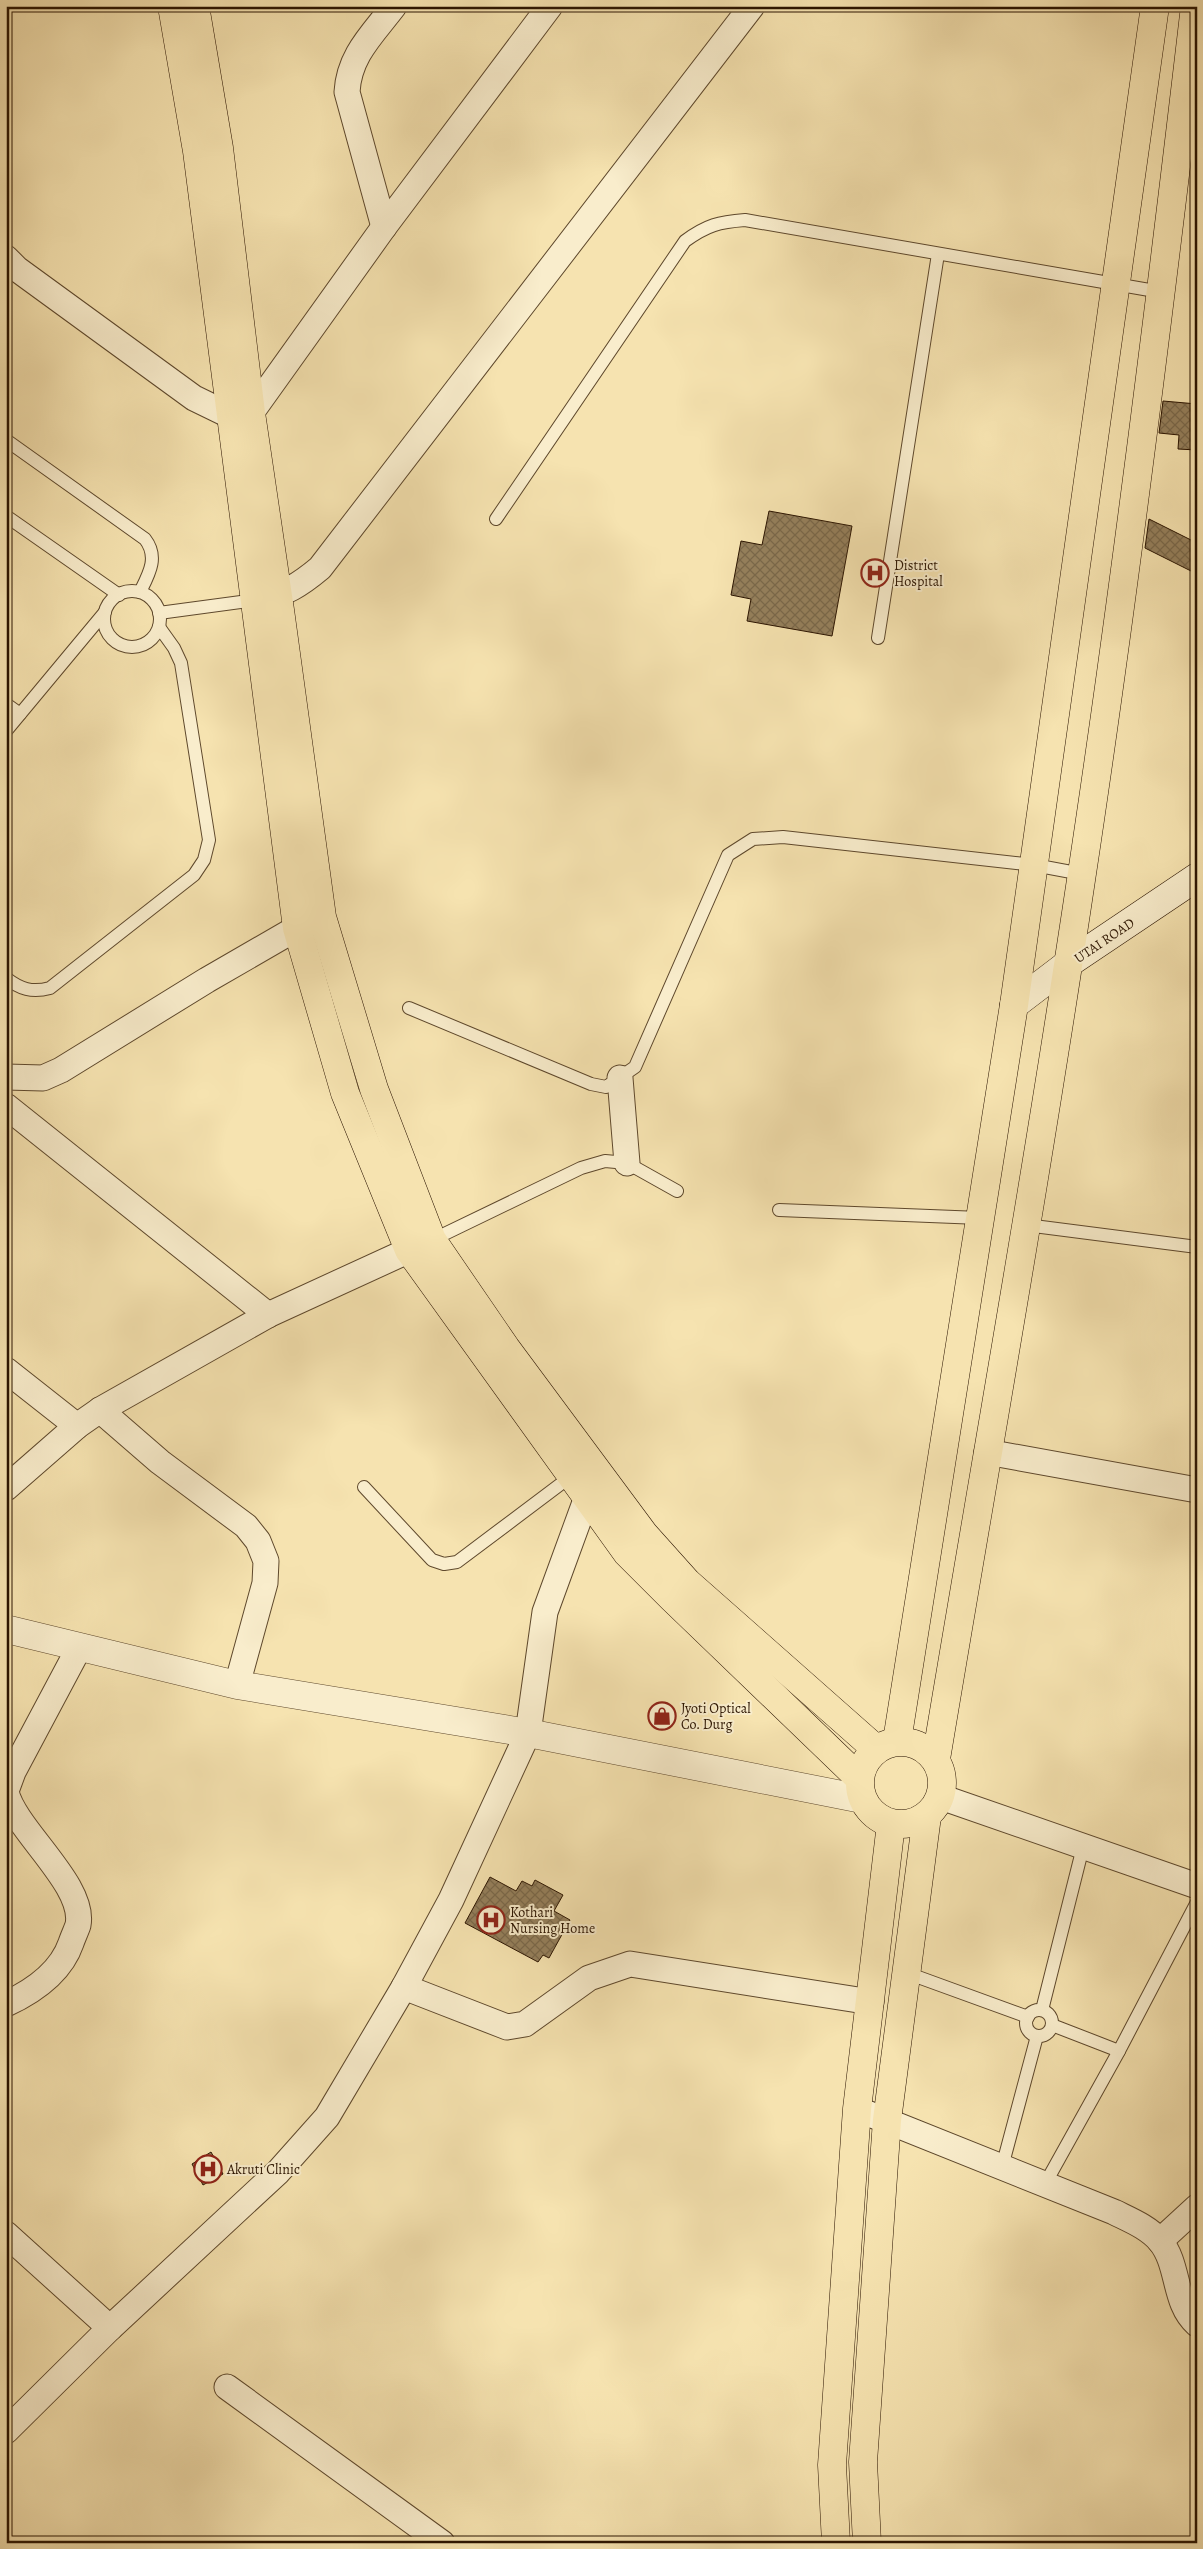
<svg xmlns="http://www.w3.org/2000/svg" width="1203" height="2549" font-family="Alegreya,serif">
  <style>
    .building { fill: url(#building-cross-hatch); stroke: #2b1400 }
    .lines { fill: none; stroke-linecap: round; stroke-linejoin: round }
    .service-casing { stroke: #5e482c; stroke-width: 14 }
    .minor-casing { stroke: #5e482c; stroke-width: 27 }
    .tertiary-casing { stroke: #5e482c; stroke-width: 29 }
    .secondary-casing { stroke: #2b1400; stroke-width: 29 }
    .primary-casing { stroke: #2b1400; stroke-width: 29 }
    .service { stroke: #f9edcc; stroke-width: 12 }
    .minor { stroke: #f9edcc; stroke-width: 25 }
    .tertiary { stroke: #f9edcc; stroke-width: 28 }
    .secondary { stroke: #f9edcc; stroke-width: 28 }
    .primary { stroke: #f6e3b0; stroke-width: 28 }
    .labels { text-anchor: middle; stroke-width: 4; stroke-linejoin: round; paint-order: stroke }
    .poi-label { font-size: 14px; fill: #2b1400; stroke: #f9edcc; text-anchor: start }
    .street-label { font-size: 14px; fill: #2b1400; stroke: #f9edcc }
  </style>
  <defs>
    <pattern id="building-cross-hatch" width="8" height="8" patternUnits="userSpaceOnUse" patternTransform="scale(1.25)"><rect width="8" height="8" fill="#95805c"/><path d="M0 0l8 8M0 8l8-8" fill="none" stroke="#7a684a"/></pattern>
  </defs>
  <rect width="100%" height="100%" fill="#f6e3b0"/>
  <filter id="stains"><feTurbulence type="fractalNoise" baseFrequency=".004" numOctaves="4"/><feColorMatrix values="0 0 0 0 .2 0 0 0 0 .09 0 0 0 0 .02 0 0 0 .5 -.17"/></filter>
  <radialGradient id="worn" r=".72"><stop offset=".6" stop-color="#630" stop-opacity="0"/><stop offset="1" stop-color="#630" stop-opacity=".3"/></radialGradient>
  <!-- building -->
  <g class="building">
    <path d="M1163,401L1197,404V450L1178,449L1179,435L1159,433Z"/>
    <path d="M769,511L852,526L832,636L747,621L751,599L731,595L741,541L762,545Z"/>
    <path d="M1149,519L1197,543V574L1145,548Z"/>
    <path d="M490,1877L516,1891L522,1881L532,1886L535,1880L563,1895L554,1911L570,1920L549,1958L543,1955L538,1962L465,1923Z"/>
    <path d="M211,2152L223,2174L203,2185L192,2164Z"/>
  </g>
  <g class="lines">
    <!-- service casing -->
    <g class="service-casing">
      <g id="service">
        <path d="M6,440L145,539C159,557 149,574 140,592"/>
        <path d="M6,516L119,595"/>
        <path d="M496,519L685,241C707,225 719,222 745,220L1161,292"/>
        <circle cx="132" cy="619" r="28"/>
        <path d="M159,613L256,600"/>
        <path d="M878,638L938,254"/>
        <path d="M6,704L20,714"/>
        <path d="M6,731L105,612"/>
        <path d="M6,978C20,989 32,993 50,988L194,875L204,860L209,840L181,663L174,648L159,627"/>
        <path d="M409,1008L591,1084L606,1087L635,1067L728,855L753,839L783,837L1034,865L1082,874"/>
        <path d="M779,1210L980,1218"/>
        <path d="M1026,1225L1197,1247"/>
        <path d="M432,1240L581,1168L605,1161L627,1163L677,1191"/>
        <path d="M364,1487L432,1560L444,1564L457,1562L574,1474"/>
        <path d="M907,1973L1028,2017"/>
        <path d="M1042,2010L1083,1847"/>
        <circle cx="1039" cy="2023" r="13"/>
        <path d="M1052,2025L1119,2051"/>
        <path d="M1002,2167L1037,2036"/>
        <path d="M1045,2184L1119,2051L1197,1902"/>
      </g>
    </g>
    <!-- minor casing -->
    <g class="minor-casing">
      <g id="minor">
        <path d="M384,227L347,92C349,55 373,34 394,6"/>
        <path d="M6,258L17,269L194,398L231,416L251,413L384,227L550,6"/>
        <path d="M260,599C284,595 301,584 320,568L752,6"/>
        <path d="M6,1077L43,1078L61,1070L207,980L297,928L316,920"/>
        <path d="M620,1078L627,1163"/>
        <path d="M6,1106L268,1315"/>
        <path d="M6,1370L77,1426"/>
        <path d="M100,1410L160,1462L246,1526L258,1541L266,1561L265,1583L237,1685"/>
        <path d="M987,1452L1197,1490"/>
        <path d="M6,1488L77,1426L100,1410L268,1315L427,1242"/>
        <path d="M6,1791L13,1772L79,1648"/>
        <path d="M6,1792C15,1830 86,1885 78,1925C76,1931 73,1937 71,1943C61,1972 34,1991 6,2004"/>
        <path d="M941,1797L1197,1886"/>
        <path d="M404,1987L507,2027L525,2024L589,1978L630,1964L871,2002"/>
        <path d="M857,2109L1114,2212C1130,2220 1148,2227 1160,2241C1180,2265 1173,2303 1197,2324"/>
        <path d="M6,2234L110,2328"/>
        <path d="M1160,2241L1197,2207"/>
        <path d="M227,2387L442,2543"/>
        <path d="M6,2431L110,2328L278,2172L327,2117L404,1987L451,1900L528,1733L545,1612L587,1497"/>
      </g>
    </g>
    <!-- tertiary casing -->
    <g class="tertiary-casing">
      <path id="tertiary" d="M6,1629L237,1685L528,1733L862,1799"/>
    </g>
    <!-- secondary casing -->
    <g class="secondary-casing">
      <path id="secondary" d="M1014,1005L1069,963L1197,877"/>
    </g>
    <!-- primary casing -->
    <g class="primary-casing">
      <g id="primary">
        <path d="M172,6L197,151L297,928L345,1093L409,1250L627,1553L672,1598L859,1778"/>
        <path d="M195,6L219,148L251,413L280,610L322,917L374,1089L432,1240L506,1348L644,1534L687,1582L876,1749"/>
        <path d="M897,1741L1014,1005L1155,6"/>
        <circle cx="901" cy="1783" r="41"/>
        <path d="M936,1759C985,1466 1037,1174 1081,880C1125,590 1161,298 1195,6"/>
        <path d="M836,2543L832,2465L857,2109L891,1824"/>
        <path d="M867,2543L863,2462L887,2120L927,1816"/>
      </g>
    </g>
    <!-- service -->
    <use href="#service" class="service"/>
    <!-- minor -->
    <use href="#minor" class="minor"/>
    <!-- tertiary -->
    <use href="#tertiary" class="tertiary"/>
    <!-- secondary -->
    <use href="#secondary" class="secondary"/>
    <!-- primary -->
    <use href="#primary" class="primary"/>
  </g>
  <!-- icons -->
  <defs>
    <g id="hospital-ring" transform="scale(1.4375)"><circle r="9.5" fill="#f9edcc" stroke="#8f2418" stroke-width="1.5"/><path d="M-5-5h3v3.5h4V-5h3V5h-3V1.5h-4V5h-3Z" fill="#8f2418"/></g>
    <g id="shop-ring" transform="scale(1.4375)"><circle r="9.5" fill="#f9edcc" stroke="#8f2418" stroke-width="1.5"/><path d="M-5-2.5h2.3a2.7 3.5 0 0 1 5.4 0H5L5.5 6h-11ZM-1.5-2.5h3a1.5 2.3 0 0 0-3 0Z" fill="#8f2418"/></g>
  </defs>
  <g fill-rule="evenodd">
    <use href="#hospital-ring" x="875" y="573"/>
    <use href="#shop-ring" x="662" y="1716"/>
    <use href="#hospital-ring" x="491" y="1920"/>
    <use href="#hospital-ring" x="208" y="2169"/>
  </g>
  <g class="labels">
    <!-- poi labels -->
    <g class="poi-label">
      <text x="894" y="570">District<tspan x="894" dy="16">Hospital</tspan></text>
      <text x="681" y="1713">Jyoti Optical<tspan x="681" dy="16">Co. Durg</tspan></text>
      <text x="510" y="1917">Kothari<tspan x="510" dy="16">Nursing Home</tspan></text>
      <text x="227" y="2174">Akruti Clinic</text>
    </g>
    <!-- street labels -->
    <g class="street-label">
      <text transform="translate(1104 940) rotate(-34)" y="5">UTAI ROAD</text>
    </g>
  </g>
  <!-- margin -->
  <rect width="1203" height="2549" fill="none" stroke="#f6e3b0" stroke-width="25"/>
  <rect x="8" y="8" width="1188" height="2534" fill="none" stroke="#2b1400" stroke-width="2.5"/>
  <rect x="12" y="12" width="1178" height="2524" fill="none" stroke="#2b1400"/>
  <rect width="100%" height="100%" filter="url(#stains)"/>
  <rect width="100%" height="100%" fill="url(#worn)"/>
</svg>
